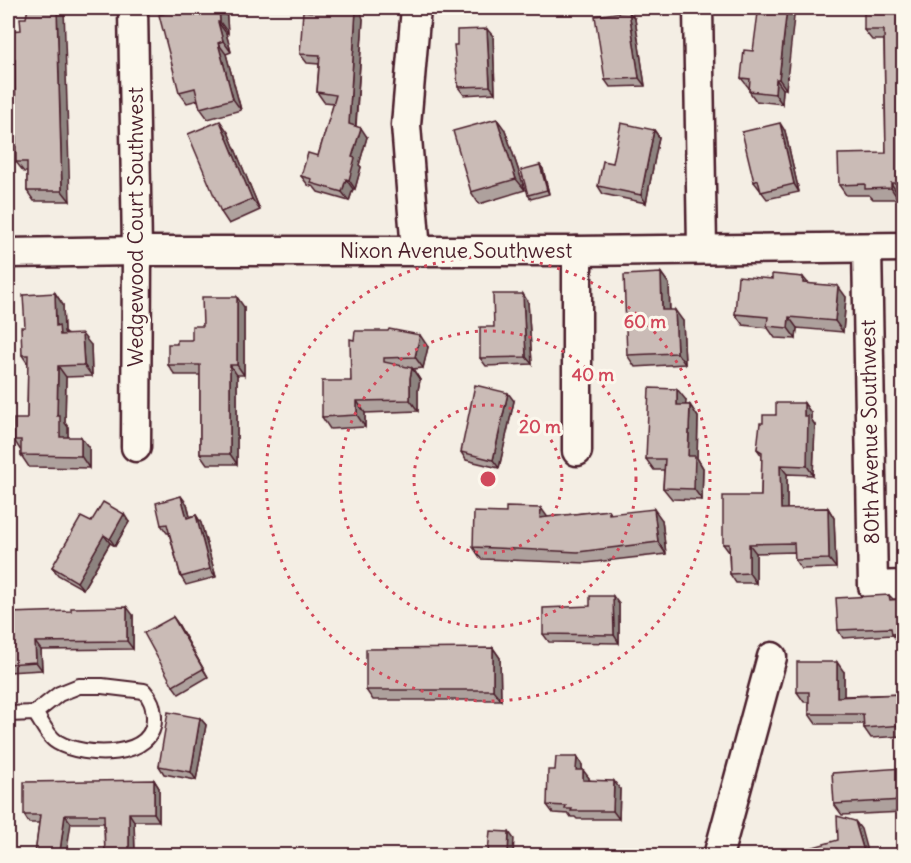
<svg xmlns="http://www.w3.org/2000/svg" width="911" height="863" font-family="Delius,sans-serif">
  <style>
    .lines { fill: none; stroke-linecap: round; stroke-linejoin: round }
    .service-casing { stroke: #4a1f2b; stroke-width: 18 }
    .minor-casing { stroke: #4a1f2b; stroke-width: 33 }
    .service { stroke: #fbf7ec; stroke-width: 14 }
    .minor { stroke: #fbf7ec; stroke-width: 28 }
    .wall { fill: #aea19d; stroke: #4a1f2b; stroke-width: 1.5 }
    .shaded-wall { fill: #8d837f; stroke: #4a1f2b; stroke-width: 1.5 }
    .building { fill: #cabbb6; stroke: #4a1f2b; stroke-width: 1.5 }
    .ring { fill: none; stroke: #d1495b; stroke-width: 3; stroke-dasharray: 3 6 }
    .labels { text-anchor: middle; stroke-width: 6; stroke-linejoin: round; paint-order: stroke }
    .street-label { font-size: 21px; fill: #4a1f2b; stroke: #fbf7ec }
    .centre { fill: #d1495b; stroke: #fbf7ec; stroke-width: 3 }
    .ring-label { font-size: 18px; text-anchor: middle; font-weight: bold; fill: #d1495b; stroke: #fbf7ec; stroke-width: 6; stroke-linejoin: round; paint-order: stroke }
  </style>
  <rect width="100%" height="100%" fill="#f4eee4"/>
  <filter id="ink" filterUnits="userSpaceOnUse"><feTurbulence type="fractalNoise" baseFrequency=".0167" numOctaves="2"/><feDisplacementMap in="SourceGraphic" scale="12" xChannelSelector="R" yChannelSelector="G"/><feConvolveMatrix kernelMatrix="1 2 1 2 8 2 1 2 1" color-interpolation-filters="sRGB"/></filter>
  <g filter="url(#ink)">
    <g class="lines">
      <!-- service casing -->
      <g class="service-casing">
        <path id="service" d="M8,714L35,713L59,694L79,686H102L144,691C151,699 153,705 154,716C157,760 84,758 57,742C48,737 41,721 35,713"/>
      </g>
      <!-- minor casing -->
      <g class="minor-casing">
        <g id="minor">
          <path d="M133,8L137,251L136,447"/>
          <path d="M698,8L702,248"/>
          <path d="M867,248L873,586L904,585"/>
          <path d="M416,251L406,125L416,8"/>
          <path d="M8,253L137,251H577L904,247"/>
          <path d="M577,451V251"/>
          <path d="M718,856L772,657"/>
        </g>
      </g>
      <!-- service -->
      <use href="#service" class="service"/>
      <!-- minor -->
      <use href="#minor" class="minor"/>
    </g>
    <!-- wall -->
    <g class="wall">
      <path d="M169,8H226L228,33H226L231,52L226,54L241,110L208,119L200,108L198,100L187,103L179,92Z"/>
      <path d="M529,8H559V9L531,10Z"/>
      <path d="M903,8V194H898V199H873L869,195H846L839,185L886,153L884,40H872L864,30Z"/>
      <path d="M313,12L363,19L356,126L367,137L359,165L361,167L355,189H353L349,201L318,192L314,187L308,185L301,176L318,156L334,103L324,102L317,92L319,64L307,63L300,54Z"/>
      <path d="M764,14L786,89H783L782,104L756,101L749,91V88L741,78L753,51Z"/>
      <path d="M635,19L645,86L610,87L605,80Z"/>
      <path d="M8,31L70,201H34L27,191V172H24L16,162L15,70H8Z"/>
      <path d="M493,36L495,93L464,95L458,87L457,45Z"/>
      <path d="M505,130L525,190L479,204L471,192Z"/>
      <path d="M654,130L659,137L646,203L603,194L598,186L613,163Z"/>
      <path d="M785,131L799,192L767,199L754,182Z"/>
      <path d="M228,132L260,210L229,224L221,212Z"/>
      <path d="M540,165L543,169L549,194L531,199L528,195Z"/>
      <path d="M661,273L669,284L670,310L683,321L685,364L635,367L627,355Z"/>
      <path d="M808,283L846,297L843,332L797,328L796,339L775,338L768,328L743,325L735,314Z"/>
      <path d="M55,293L63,305L64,332L66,334L91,345L92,376L66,377L65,423L68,427V437L89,448V468L29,467L21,455V451L14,440L27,419L28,364L22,355L25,327Z"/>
      <path d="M528,302L532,364L486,366L480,358Z"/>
      <path d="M244,307V375H237V464H207L200,454V375H175L168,365L177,344L192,340L203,326Z"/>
      <path d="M354,340L428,347L423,368L413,369L420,380L418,390V411L365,413V427L330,429L322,417L351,381Z"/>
      <path d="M686,400L685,405H690L698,417L697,458L703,468L702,500L672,499L663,488L664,470H654L646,459Z"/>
      <path d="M514,401L499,468L466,460L461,452Z"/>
      <path d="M804,403L811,413V419L815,425L813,475L787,474V509L828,508L834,518L836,568L801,569L795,560V552L756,553V583H736L730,574L729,552L723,544L761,496L762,456L757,449L763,423L776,415Z"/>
      <path d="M187,504L190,517L196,515L201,523L216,577L186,585L181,577L169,533H167L161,525Z"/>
      <path d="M609,510L611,514L662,520L666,554L586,563L481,559L473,547L547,517Z"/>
      <path d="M91,522H129L115,546L110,543L83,589L58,575L52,567Z"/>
      <path d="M889,595L893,599H903V641H897L893,635L843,638L838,630Z"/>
      <path d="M619,604V643L549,642L543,634L590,606Z"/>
      <path d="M8,613L133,615V649L41,650L42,670L8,672Z"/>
      <path d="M173,617L178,624L208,677L179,694L173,686Z"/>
      <path d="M493,648L500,658L501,700H373L366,690Z"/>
      <path d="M844,672V696L903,694V736L871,738L864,728V724H816L809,714V702H804L797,692Z"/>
      <path d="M200,718L206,725L196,780L164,774L159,766Z"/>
      <path d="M577,757L582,765V770L589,778V780L620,789L619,819H577L575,817H571L569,814L553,813L547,805L555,770Z"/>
      <path d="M903,768V812L842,815L834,804Z"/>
      <path d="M154,780L159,788V821H134L135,855H105L104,823H71L35,855L39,823H29L24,815Z"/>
    </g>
    <!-- shaded-wall -->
    <g class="shaded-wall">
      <path d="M57,8H64L70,201L62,191Z"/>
      <path d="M219,8H226L228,33L220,22Z"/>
      <path d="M356,8H360L363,19L355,134L349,124Z"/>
      <path d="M787,8H795L786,89L779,79Z"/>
      <path d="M629,11L635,19L645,86L639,78Z"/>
      <path d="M218,22L226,33L231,52L223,41Z"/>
      <path d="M487,29L493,36L495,93L490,86Z"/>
      <path d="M218,43L226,54L241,110L233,99Z"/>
      <path d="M776,79L783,89L782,104L775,94Z"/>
      <path d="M497,119L505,130L525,190L516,179Z"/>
      <path d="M220,121L228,132L260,210L252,199Z"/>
      <path d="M780,123L785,131L799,192L794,184Z"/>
      <path d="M361,128L367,137L359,165L361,167L355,189L349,180L352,157Z"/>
      <path d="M654,130L659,137L646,203L641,195Z"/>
      <path d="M540,165L543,169L549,194L547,190Z"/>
      <path d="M346,179L353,189L349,201L342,192Z"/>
      <path d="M891,183L898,194V199L891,188Z"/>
      <path d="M661,273L669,284L670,322L662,310Z"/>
      <path d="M803,277L812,288L803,283Z"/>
      <path d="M838,286L846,297L843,332L835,321Z"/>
      <path d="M55,293L63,305L64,332L67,337L60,335L56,326Z"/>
      <path d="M523,294L528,302L532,364L526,357Z"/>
      <path d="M237,297L244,307V375L237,365Z"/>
      <path d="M675,310L683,321L685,364L677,353Z"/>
      <path d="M789,317L797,328L796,339L788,328Z"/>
      <path d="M82,334L91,345L92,376L84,365Z"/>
      <path d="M420,335L428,347L423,368L415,357Z"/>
      <path d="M230,365L237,375V464L230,454Z"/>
      <path d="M58,366L66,377L65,423L68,427V448L60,437L57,416Z"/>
      <path d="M412,368L420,380L418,390V411L410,400V378Z"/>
      <path d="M677,389L686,400L685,416L677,405Z"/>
      <path d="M508,393L514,401L499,468L493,460Z"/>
      <path d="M357,401L365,413V427L357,415Z"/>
      <path d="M804,403L811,413V419L815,425L813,475L807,466L804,416Z"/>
      <path d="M690,405L698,417L697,458L703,468L702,500L694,489L688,456Z"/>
      <path d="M81,437L89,448V468L81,456Z"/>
      <path d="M780,465L787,474V519L781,509Z"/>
      <path d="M181,496L187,504L192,525L187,518Z"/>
      <path d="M541,508L549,519L540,518Z"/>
      <path d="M828,508L834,518L836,568L829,559Z"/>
      <path d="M654,509L662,520L666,554L658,542Z"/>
      <path d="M124,514L129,522L115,546L110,539Z"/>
      <path d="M196,515L201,523L216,577L210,569Z"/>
      <path d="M104,535L110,543L83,589L77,582Z"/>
      <path d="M749,544L756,553V583L749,573Z"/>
      <path d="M613,596L619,604V643L614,635Z"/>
      <path d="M127,607L133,615V649L127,641Z"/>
      <path d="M173,617L178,624L208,677L203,669Z"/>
      <path d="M35,642L41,650L42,670L36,662Z"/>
      <path d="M493,648L500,658L501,700L493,690Z"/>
      <path d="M837,662L844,672V707L837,697Z"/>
      <path d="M200,718L206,725L196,780L191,772Z"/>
      <path d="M577,757L582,765V778L576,770Z"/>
      <path d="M583,770L589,778V788L583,780Z"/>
      <path d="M154,780L159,788V821L154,813Z"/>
      <path d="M614,781L620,789L619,819L613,811Z"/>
      <path d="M129,813L134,821L135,855H129Z"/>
      <path d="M65,815L71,823L66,855L60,851Z"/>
      <path d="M855,821L861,829L868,855H865Z"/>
      <path d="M509,832L514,839L513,855H508Z"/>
    </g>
    <!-- building -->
    <g class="building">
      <path d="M28,8H57L62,191H27V162H16L15,59L8,60V31L21,30L20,18H26Z"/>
      <path d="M169,8H219L220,22H218L223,41L218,43L233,99L200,108L195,88L179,92L159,15L170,12Z"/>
      <path d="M312,8H356V10L349,124L361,128L352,157L355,158L349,180L346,179L342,192L311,183L312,179L301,176L308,153L318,156L336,95L317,92L320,55L300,54L303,11L313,12Z"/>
      <path d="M764,8H787L779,79H776L775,94L749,91L750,79L741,78L744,50L753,51L758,13L764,14Z"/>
      <path d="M864,8H903V183H891V188L865,189V184L839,185L838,154L886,153L884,30H864Z"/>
      <path d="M629,11L639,78L605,80L595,16Z"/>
      <path d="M487,29L490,86L458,87L454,45H457V30Z"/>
      <path d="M497,119L516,179L471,192L453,131Z"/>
      <path d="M220,121L252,199L221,212L188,134Z"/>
      <path d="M621,123L654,130L641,195L598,186L603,161L613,163Z"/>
      <path d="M780,123L794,184L761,192L758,180L754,182L742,132Z"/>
      <path d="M540,165L547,190L528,195L521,170Z"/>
      <path d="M661,273L662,310H675L677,353L627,355L624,275Z"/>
      <path d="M772,274L803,277V283L838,286L835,321L789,317L788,328L767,326L768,317L735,314L738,276L772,279Z"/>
      <path d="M55,293L56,326L59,325L60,335L82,334L84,365L58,366L57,416H60V437H81V456L21,455V440H14V419H27L28,355H22L21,327H25L23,295Z"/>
      <path d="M493,294H523L526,357L480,358V327H494Z"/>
      <path d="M202,297H237V365H230V454H200V365H168V344H177V340H192V326H203Z"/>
      <path d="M389,329L420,335L415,357L384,358V362L412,368L410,378V400L357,401V415L322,417V381H351L350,339L354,340L355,331H388Z"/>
      <path d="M475,385L508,393L493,460L461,452Z"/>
      <path d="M649,388L677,389V405H690L688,456H695L694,489L663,488L665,459H646Z"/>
      <path d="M776,403H804V416H808L807,466L780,465L781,509L828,508L829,559L795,560L794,543L749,544V573L730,574L729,544H723V496H761L762,452L757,449L760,423H763V415H776Z"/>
      <path d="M181,496L187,518L196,515L210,569L181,577L167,524L161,525L156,503Z"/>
      <path d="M103,502L124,514L110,539L104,535L77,582L52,567L81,517L91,522Z"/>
      <path d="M506,507L541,508L540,518L609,510V514L654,509L658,542L578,552L473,547L474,512L506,513Z"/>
      <path d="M889,595L890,600L903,599V633L892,634L891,628L838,630L836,598Z"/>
      <path d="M590,596H613L614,635L543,634V608L590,606Z"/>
      <path d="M127,607V641L35,642L36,662L8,664V613L71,611V608Z"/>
      <path d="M173,617L203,669L173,686L144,633Z"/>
      <path d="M493,648V690H366V649Z"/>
      <path d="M797,662H837V697L903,694V725L864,728L863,714H809V692H797Z"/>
      <path d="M168,712L200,718L191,772L159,766Z"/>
      <path d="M556,757H577L576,770H583V780L614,781L613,811H571L572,809H565L566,806L547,805L548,770H555Z"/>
      <path d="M903,768V800L834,804L832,773Z"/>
      <path d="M154,780V813H129V855H105L104,815H65L60,851L92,855H35L40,815H24V782Z"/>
      <path d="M837,816L855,821L865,855H812L810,848L838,840Z"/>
      <path d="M490,831L509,832L508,855H470V850L488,852Z"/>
      <path d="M903,833V855H897Z"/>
    </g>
  </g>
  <!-- distance rings -->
  <g class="ring">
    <circle cx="488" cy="479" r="74"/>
    <circle cx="488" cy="479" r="148"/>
    <circle cx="488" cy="479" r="222"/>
  </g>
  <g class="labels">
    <!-- street labels -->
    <g class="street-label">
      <text transform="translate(136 227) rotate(-90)" y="7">Wedgewood Court Southwest</text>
      <text x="456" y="258">Nixon Avenue Southwest</text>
      <text transform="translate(870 432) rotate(-91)" y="7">80th Avenue Southwest</text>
    </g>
  </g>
  <circle cx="488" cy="479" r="9" class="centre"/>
  <g class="ring-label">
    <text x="645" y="328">60 m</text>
    <text x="593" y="381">40 m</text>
    <text x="540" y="433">20 m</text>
  </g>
  <!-- margin -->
  <rect width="911" height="863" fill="none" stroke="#fbf7ec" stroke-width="30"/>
  <rect x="15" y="15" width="881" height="833" fill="none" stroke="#4a1f2b" stroke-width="2" filter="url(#ink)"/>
</svg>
